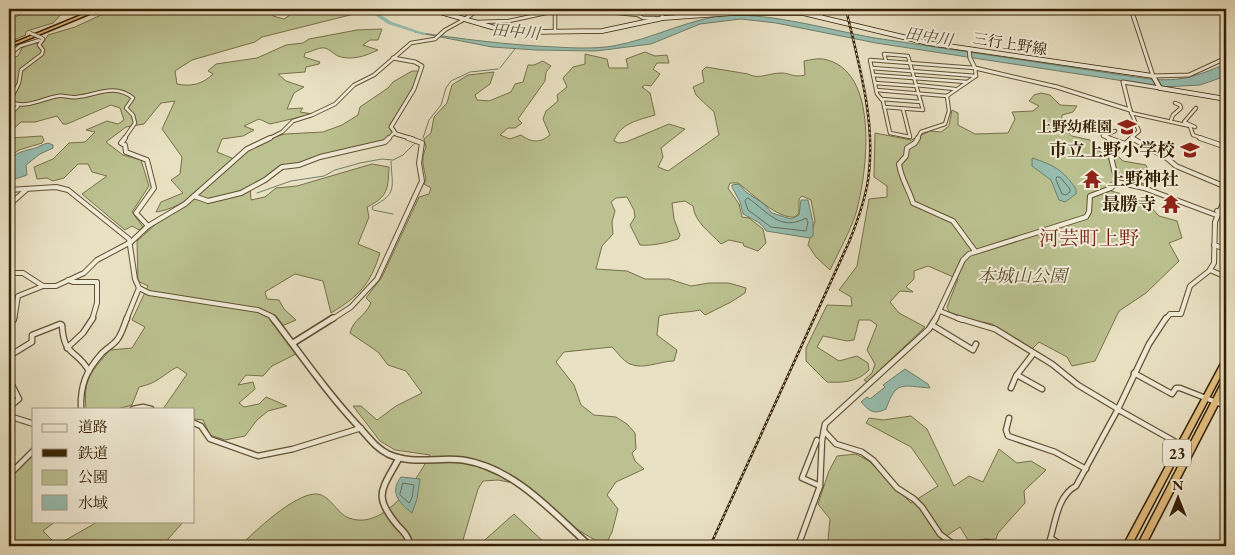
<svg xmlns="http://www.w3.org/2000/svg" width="1235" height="555" font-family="'EB Garamond','Noto Serif JP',serif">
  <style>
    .green { fill: #bbc190; stroke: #78704a }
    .water { fill: #97beb1; stroke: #707f6b }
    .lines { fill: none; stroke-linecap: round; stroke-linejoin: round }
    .shore { stroke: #666f5a; stroke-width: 1 }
    .stream { stroke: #707f6b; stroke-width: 1 }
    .river { fill: #97beb1; fill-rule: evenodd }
    .minor-far2-casing { stroke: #625033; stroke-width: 4.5 }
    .minor-far1-casing { stroke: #625033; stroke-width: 6 }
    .minor-casing { stroke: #625033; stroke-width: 7 }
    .tertiary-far2-casing { stroke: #625033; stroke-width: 5 }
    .tertiary-far1-casing { stroke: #625033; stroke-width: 6 }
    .tertiary-casing { stroke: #625033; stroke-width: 8 }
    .secondary-casing { stroke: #352003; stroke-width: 5.5 }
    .trunk-casing { stroke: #352003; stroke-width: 3 }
    .minor-far2 { stroke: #f1ecd8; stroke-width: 2.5 }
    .minor-far1 { stroke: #f1ecd8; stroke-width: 4 }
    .minor { stroke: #f1ecd8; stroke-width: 4.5 }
    .tertiary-far2 { stroke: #f1ecd8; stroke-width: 3 }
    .tertiary-far1 { stroke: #f1ecd8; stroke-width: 4 }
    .tertiary { stroke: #f1ecd8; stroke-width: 5 }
    .secondary { stroke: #f1ecd8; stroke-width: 4 }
    .trunk { fill: #e4c082; fill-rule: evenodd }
    .rail-casing { stroke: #352003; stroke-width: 2.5 }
    .rail { stroke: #f1ecd8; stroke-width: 1; stroke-dasharray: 2.5; stroke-linecap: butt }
    .minor-bridge-casing { stroke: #625033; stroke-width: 4.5; stroke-linecap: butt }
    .minor-bridge { stroke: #f1ecd8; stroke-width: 2.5 }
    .labels { text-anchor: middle; stroke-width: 4; stroke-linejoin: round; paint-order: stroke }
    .far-street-label { font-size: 15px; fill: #352003; stroke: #f1ecd8 }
    .far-poi-label { font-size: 15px; font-weight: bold; fill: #352003; stroke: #f1ecd8; text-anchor: end }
    .far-water-label { font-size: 16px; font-style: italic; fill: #524f37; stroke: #f1ecd8 }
    .shield { fill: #f1ecd8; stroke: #6d5d43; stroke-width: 1 }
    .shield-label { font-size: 16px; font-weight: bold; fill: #352003 }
    .poi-label { font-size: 18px; font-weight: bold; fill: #352003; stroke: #f1ecd8; text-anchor: end }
    .park-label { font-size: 18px; font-style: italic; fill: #5d502d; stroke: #f1ecd8 }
    .quarter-label { font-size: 20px; fill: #7a1f14; stroke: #f1ecd8 }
  </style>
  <rect width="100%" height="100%" fill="#e9e1c3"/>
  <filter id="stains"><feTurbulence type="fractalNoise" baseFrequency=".004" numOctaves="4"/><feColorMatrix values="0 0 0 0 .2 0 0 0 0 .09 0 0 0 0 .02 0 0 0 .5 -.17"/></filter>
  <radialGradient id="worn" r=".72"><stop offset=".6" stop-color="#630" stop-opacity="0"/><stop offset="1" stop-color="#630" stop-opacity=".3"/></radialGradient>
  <!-- green -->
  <g class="green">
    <path d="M48,9H66L53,23L27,31L25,34L26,35L9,42V22C23,10 30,12 48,9Z"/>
    <path d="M114,9H143L147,11L195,9L204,12L218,9L219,11L228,13L235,9H278L273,16L284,19L290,15L291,9H358L362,12L262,37L255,42L192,60L175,71L177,84C191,87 203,84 213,74L208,71L216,64L257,58L286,45L303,43L309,39L357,30L382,29L378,40H370L363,45L378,50C366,56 351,61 338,56C334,54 329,49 325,48C318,47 312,52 305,53L304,57L320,62L319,64L306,67L305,72L278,74L286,81L304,87L294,93L287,109L303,108L300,112L313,114L270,124L259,119L244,126L254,130L243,136L222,139L217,152L234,159C211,179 187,208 156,212L161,202L183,193L171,180L180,174L182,157L162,129L175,101L161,103L144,124L126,127L106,142L123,155L141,160L149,186L132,212L143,227L139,230L132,226L125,230L82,194L107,176L92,172L88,164H78L64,178L53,181L47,178L37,179L34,167L53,159L69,143L85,142L95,132L86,130L107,121L118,124L124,120L120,108L111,105L67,124H63L57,116L35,122H21L9,133V59L18,56L22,48L33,43H43L48,35L75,27Z"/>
    <path d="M645,52L655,56L667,55L669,63H657L653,69L660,74L651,86L645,85L642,87L650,93L655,115C639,120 620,123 614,141L619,143L626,142L669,124L685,129L661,148L663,157L658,167L668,171L719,135L714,112L696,95L693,87L704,82L702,71L706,67L748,74C759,80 769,73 781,73C791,73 793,78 805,75L804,61C810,60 818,58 823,59C881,69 867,174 856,213C850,232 839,251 830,270L816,257L808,245L815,221L811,200L802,196L799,199V213L795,217C777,219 753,194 738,183H730L728,188L739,204L742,217L749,218L763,229L766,243L758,251L744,246L743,243L729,240L721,244C710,232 695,223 693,206L685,201L672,203L674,219L680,235L678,239C666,243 652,246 640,245L630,225L635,217L634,210L627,197L616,198L611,202L615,211L612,222L613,234L602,246L596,269L627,271L645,279H669L691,286L709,283H729L746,288L745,293L731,302L705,315L700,310C686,313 673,312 659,316L657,335L677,350L674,361C660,361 643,370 630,364C623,361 617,352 612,347L564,352L556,362L574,385L581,405L594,415L616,417L627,424L635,433L636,449L632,453L635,461L644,469L616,482L607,495L618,509L612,532L605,546L573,527L528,486L498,480L483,481L478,489L463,540L457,546H240C255,531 293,495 315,494C329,493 337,514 349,518C384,531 416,481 430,455L395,450L380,441L353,406H361L377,420L396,406L422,393L406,371L388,365L378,352L350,333C354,318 364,318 371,303L366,298L382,277L419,197L429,194L431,188L424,184L426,180C424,165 420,162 426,147L424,139L431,133L434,117L447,103L452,85L468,75L494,72L490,84L475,95L477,100L489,101L511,92L515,84L523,82L528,65H534L543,61L551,66L546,72L545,81L518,119L522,123L515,128H508L500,135L510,139L521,135C532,143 540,143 550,135L543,119L546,111L558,101L557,95L567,87L563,78L573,67L585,64V54L607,59L609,68H628L626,59Z"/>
    <path d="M412,71H419V74L409,97L391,123L389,127L393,134L389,139L293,165C276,166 266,180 250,186L251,200L265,197L276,188L297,186L372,164L389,167C388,189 388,197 367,207L369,217L358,244L380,253C370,285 359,296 331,313L323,281L295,274L265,292L267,299L279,300L284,309L296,320L277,328L296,354L272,366L263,376L246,375L238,385L253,382L255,389L239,403L244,407L259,404L266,397L287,406L268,411L257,420L245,436L225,440L210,435L203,420L194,419V409H163L187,374L177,367C161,376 158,383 139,387L132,405L117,409H86C83,379 91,372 110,350L132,348L145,327L132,320L148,286L138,281L137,241L165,216L185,206L246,152L270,138L285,134L323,132L342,125L358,115L360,107L388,88L393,82Z"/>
    <path d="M1041,93L1050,95L1060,105L1077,106L1073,112L1062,115L1061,126L1072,136L1090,140L1093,147L1105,155L1118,156L1123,161L1146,165L1148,170L1147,185L1120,176L1109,184L1111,191L1144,200L1159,216L1177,221L1182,238L1169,243L1179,261L1146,293L1119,311L1095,361L1072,366L1067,357L1039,342L1031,350L992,324L968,319L949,312L947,307L958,279L928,266L914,271V279L906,287L913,292L900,291L890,302L899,313L925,327L867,382L864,380L872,373L875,364L867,350L877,325L870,320H859L854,340L847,341L823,336L817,347L839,361L857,356L868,363L869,370C858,382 842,383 827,382L806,361V348L827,305L852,306L851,297L839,290L857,266L869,199L887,197V186L874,177L875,133L911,140L930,131L941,132L949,126L952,110L958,113V125L975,134L1008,133L1015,119L1012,112L1033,111L1039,106L1029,101L1034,95Z"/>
    <path d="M42,136L44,140L42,143L19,150L9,157V138Z"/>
    <path d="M911,416L927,429L954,486L969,476L983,482L999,449L1017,463L1031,461L1046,470L1024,491L1025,503L998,533L996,539L968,540L960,527L931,546H832L828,540L830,519L818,504L829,471L837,456L856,454L869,461L911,503L938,486L911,447L866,423L869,418L883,420Z"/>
    <path d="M34,455V521H56L43,531L57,545L99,521H184L162,546H9V482L13,472Z"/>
    <path d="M514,514L548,546H478Z"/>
  </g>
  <!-- water -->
  <g class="water">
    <path d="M726,15C777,14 825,29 875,38C966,52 1058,65 1149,79C1182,82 1196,76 1226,64V76L1200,85L1163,87L876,43L776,23L741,19L700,24L651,44L596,51L536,50L492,47L415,32C462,39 508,45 555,47C574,48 594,49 613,46C653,39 685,20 726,15Z"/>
    <path d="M48,143L53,145V148L40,154L26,165L27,175L9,181C9,159 9,154 32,149C38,148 42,144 48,143Z"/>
    <path d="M1032,158C1054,165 1063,170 1076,189V194L1065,202L1059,200L1051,180L1032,166Z"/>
    <path d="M739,184L746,192L764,204L772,213L791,219L799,215L801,200H808L813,222V236L810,238L766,231C763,223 750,218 743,214L740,202L732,187V185Z"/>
    <path d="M905,369L928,384L930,388C902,386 896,380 886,409C872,416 868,409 861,402L867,397L870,399L885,387L883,385Z"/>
    <path d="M401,477L420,479L417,499L412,513C399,503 389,492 401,477Z"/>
  </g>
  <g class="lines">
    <!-- shore -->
    <g class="shore">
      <path d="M1057,177H1060L1070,189V192L1066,195L1062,194L1056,180Z"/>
      <path d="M748,198C768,212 780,232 806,218L808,222L806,231L771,227L748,210L745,201Z"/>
      <path d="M403,483L414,485L412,498L409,503L400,495Z"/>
    </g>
    <!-- stream -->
    <g class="stream">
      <path d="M500,68L515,49"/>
      <path d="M423,138L429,120L441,105L446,88L451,81L470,72L498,69"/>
      <path d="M391,161C392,188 398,193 372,207L373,210L393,214"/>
      <path d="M257,193L291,181L324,176L335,170L360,163L382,159L393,160L403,155L415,143"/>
    </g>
    <!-- river -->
    <path class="river" d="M366,9H371L392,22L427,34L423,35L388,24Z"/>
    <!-- minor-far2 casing -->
    <g class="minor-far2-casing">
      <g id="minor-far2">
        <path d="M789,9L803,13L805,9"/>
        <path d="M555,11V32"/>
        <path d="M366,12L376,9"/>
        <path d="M476,22L509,21L555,11H598L638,15L643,18H655L657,20"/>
        <path d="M43,39L39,45L43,50L42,54L21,70L19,83L11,99L12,103C29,108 41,99 58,96C64,95 70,98 77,97C97,95 114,83 133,98L126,108L133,115L135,123L124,139"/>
        <path d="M9,55L20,46L43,39"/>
        <path d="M872,68L976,76"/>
        <path d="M873,75L967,82"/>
        <path d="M875,83L916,86"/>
        <path d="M916,85L955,89"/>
        <path d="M876,90L947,96"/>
        <path d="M947,96L976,76"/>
        <path d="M881,99L921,102"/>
        <path d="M884,107L923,110L908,56L884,54L886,61"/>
        <path d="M903,109L910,137L890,133L883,101L877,94L870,60L975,68L976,76"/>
        <path d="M1131,113L1190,126L1193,135L1204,139"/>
        <path d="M9,115L18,106"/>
        <path d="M1171,120L1173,115L1181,108L1180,105L1175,103"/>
        <path d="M1195,127L1184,122L1196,108"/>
        <path d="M1103,135H1106L1108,138L1103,136Z"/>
        <path d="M1106,135L1115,131"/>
        <path d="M1108,138L1111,139"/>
        <path d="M268,139L282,132L293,121L312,115L335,104L354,85L374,75L411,43L435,39L445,30L465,19"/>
        <path d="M388,139L394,133"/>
        <path d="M917,139L921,132L945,124L949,111L947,96"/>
        <path d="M1130,139L1139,131L1131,112"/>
      </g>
    </g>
    <!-- minor-far1 casing -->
    <g class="minor-far1-casing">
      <g id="minor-far1">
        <path d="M125,138L121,143L125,145L126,152L147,160L154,188L136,213L148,226"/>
        <path d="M918,138L915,143L907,148L906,156L899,164C901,179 909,189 913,203L953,221L975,251"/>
        <path d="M1108,138L1125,144"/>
        <path d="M1132,138L1168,159L1176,166L1226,187"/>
        <path d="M1200,138L1226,147"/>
        <path d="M1117,182L1111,157L1132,138"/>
        <path d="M194,196L208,201L241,193L265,180L282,167L299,165L320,157L385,142L389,138"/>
        <path d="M9,205L27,189"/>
        <path d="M1217,211L1226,215"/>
        <path d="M1214,245L1226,249"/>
        <path d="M1210,270L1226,277"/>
        <path d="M9,273H23L43,286"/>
        <path d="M68,280L73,282H97V303L92,320"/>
        <path d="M940,311L962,320"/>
        <path d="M14,320L18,296L43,286H56L84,273L97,260L131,242L148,226L185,204L247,149L270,138"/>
        <path d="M126,320L139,288"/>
        <path d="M935,320L963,260L969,254L1086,217L1089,212L1090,196L1111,188L1117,182L1144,188L1216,215"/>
        <path d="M1165,320L1170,314H1181L1190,286L1209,271L1214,263L1215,222L1226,196"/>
      </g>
    </g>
    <!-- minor casing -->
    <g class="minor-casing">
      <g id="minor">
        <path d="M958,318L995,329L1052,364L1078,385L1118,409"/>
        <path d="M932,325L973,350L976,344"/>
        <path d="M9,326L14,318"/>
        <path d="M67,348L83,333L93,318"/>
        <path d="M9,356L32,342V335L60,324L62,325C64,358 76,348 89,371"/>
        <path d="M1134,373L1172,394L1176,388H1180L1226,406"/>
        <path d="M1017,375L1042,389"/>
        <path d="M9,379L19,399L9,407"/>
        <path d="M1011,388L1016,376L1033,354"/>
        <path d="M81,409C80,385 86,371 102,353C107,348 113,345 117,340C122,334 124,325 127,318"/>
        <path d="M133,409L143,407L151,409"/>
        <path d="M1117,409L1181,445"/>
        <path d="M9,416L34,424"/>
        <path d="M1009,418L1006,430L1008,436L1055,452L1086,469"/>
        <path d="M194,423L201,426L210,439L258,456L293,449L361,428"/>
        <path d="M824,431L836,444L862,452L873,460L897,488L914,499L922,507L940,534L953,544L961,546"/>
        <path d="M817,440L802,478L820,486"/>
        <path d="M9,475L34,450"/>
        <path d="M1052,539L1063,546"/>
        <path d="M798,546L820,486L822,440L825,424L929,329L936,318"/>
        <path d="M965,546L986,542L1006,546"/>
        <path d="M1048,546C1055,528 1056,496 1076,486L1118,409L1149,344L1166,318"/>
      </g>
    </g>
    <!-- tertiary-far2 casing -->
    <g class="tertiary-far2-casing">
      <g id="tertiary-far2">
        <path d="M660,9L663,18"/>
        <path d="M821,9V16"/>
        <path d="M1131,9L1153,76L1189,75L1226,58"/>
        <path d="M465,19L479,9"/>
        <path d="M969,49L970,58L975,68L1057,87L1130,110"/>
        <path d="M393,58L415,62L422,66L414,89L391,127L396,134L413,139"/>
        <path d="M1130,110L1123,82L1160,88"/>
      </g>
    </g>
    <!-- tertiary-far1 casing -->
    <g class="tertiary-far1-casing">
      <g id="tertiary-far1">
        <path d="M9,190L56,187L68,190L129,239L135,279L139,288L149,293L258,310L271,316L274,320"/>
        <path d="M331,320L351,307L377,279L422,181L419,163L422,143L408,138"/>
      </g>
    </g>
    <!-- tertiary casing -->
    <g class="tertiary-casing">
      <g id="tertiary">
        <path d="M273,318C301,355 328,394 360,428C369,438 376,448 388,454C412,465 438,457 463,460C515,468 553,513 590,546"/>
        <path d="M293,343L333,318"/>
        <path d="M399,458C382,490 372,495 398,526C404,532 409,537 410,546"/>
      </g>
    </g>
    <!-- secondary casing -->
    <g class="secondary-casing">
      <g id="secondary">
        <path d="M430,9L495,28L528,32L602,31L663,18L734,13H803L928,43L1153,76L1160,88L1226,99"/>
        <path d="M1219,9L1226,13"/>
      </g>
    </g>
    <!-- trunk casing -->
    <g class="trunk-casing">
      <g id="trunk">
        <path d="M96,9H101L9,47V45Z"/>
        <path d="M1226,357V366L1131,546H1123L1224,358Z"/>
        <path d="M1226,379V389L1145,546H1137L1223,380Z"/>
      </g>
    </g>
    <!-- minor-far2 -->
    <use href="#minor-far2" class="minor-far2"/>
    <!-- minor-far1 -->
    <use href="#minor-far1" class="minor-far1"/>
    <!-- minor -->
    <use href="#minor" class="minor"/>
    <!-- tertiary-far2 -->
    <use href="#tertiary-far2" class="tertiary-far2"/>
    <!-- tertiary-far1 -->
    <use href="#tertiary-far1" class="tertiary-far1"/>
    <!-- tertiary -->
    <use href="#tertiary" class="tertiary"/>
    <!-- secondary -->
    <use href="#secondary" class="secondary"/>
    <!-- trunk -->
    <use href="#trunk" class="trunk"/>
    <!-- rail casing -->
    <g class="rail-casing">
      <path id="rail" d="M710,546L849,242C858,220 867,196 869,172C875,117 858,62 846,9"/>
    </g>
    <!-- rail -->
    <use href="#rail" class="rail"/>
    <!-- minor-bridge casing -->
    <g class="minor-bridge-casing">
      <path id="minor-bridge" d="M30,33L42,38"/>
    </g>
    <!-- minor-bridge -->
    <use href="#minor-bridge" class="minor-bridge"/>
  </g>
  <!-- icons -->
  <defs>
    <g id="school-bare" transform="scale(1.5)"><path d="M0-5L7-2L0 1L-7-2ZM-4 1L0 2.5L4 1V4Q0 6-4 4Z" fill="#8f2418" stroke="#f1ecd8" stroke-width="2.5" paint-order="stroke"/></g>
    <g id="temple-bare" transform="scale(1.5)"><path d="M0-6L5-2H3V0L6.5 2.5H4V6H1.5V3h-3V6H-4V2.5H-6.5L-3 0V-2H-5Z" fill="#8f2418" stroke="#f1ecd8" stroke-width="2.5" paint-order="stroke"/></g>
  </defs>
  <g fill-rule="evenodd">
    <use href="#school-bare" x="1127" y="127"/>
    <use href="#school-bare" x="1190" y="150"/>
    <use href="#temple-bare" x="1092" y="179"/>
    <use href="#temple-bare" x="1171" y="204"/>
  </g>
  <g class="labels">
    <!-- far-street labels -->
    <g class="far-street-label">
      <text transform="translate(1010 44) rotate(9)" y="5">三行上野線</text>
    </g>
    <!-- far-poi labels -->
    <g class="far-poi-label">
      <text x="1112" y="132">上野幼稚園</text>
    </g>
    <!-- far-water labels -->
    <g class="far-water-label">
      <text transform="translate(516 31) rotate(5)" y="6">田中川</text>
      <text transform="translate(929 36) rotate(9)" y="6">田中川</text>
    </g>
    <!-- shield labels -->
    <rect class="shield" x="1163" y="439.5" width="28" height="27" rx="4"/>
    <g class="shield-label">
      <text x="1177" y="459">23</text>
    </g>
    <!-- poi labels -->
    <g class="poi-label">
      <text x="1175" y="156">市立上野小学校</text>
      <text x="1107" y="185" text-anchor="start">上野神社</text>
      <text x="1156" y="210">最勝寺</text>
    </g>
    <!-- park labels -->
    <g class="park-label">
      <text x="1022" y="282">本城山公園</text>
    </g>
    <!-- quarter labels -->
    <g class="quarter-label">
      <text x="1089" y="245">河芸町上野</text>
    </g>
  </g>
  <!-- margin -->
  <rect width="1235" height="555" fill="none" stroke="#e9e1c3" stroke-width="30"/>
  <rect x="10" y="10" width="1215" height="535" fill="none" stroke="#352003" stroke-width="2.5"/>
  <rect x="15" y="15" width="1205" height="525" fill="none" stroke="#352003"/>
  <!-- legend -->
  <rect x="32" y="408" width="162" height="115" fill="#f1ecd8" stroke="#a69a83"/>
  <rect x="42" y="424" width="25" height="8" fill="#f1ecd8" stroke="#a69a83"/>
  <text x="78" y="432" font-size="15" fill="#352003">道路</text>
  <rect x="42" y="449" width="25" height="8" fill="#352003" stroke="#a69a83"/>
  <text x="78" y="458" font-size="15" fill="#352003">鉄道</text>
  <rect x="42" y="470" width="25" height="15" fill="#bbc190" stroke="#a69a83"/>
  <text x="78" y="482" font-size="15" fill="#352003">公園</text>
  <rect x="42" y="495" width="25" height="15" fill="#97beb1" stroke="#a69a83"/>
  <text x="78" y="508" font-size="15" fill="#352003">水域</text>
  <!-- north arrow -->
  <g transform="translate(1178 498)" stroke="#f1ecd8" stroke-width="4" paint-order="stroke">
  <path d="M0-4L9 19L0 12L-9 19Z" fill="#352003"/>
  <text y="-8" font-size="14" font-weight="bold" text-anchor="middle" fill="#352003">N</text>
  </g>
  <rect width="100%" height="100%" filter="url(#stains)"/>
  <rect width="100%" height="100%" fill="url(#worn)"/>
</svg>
